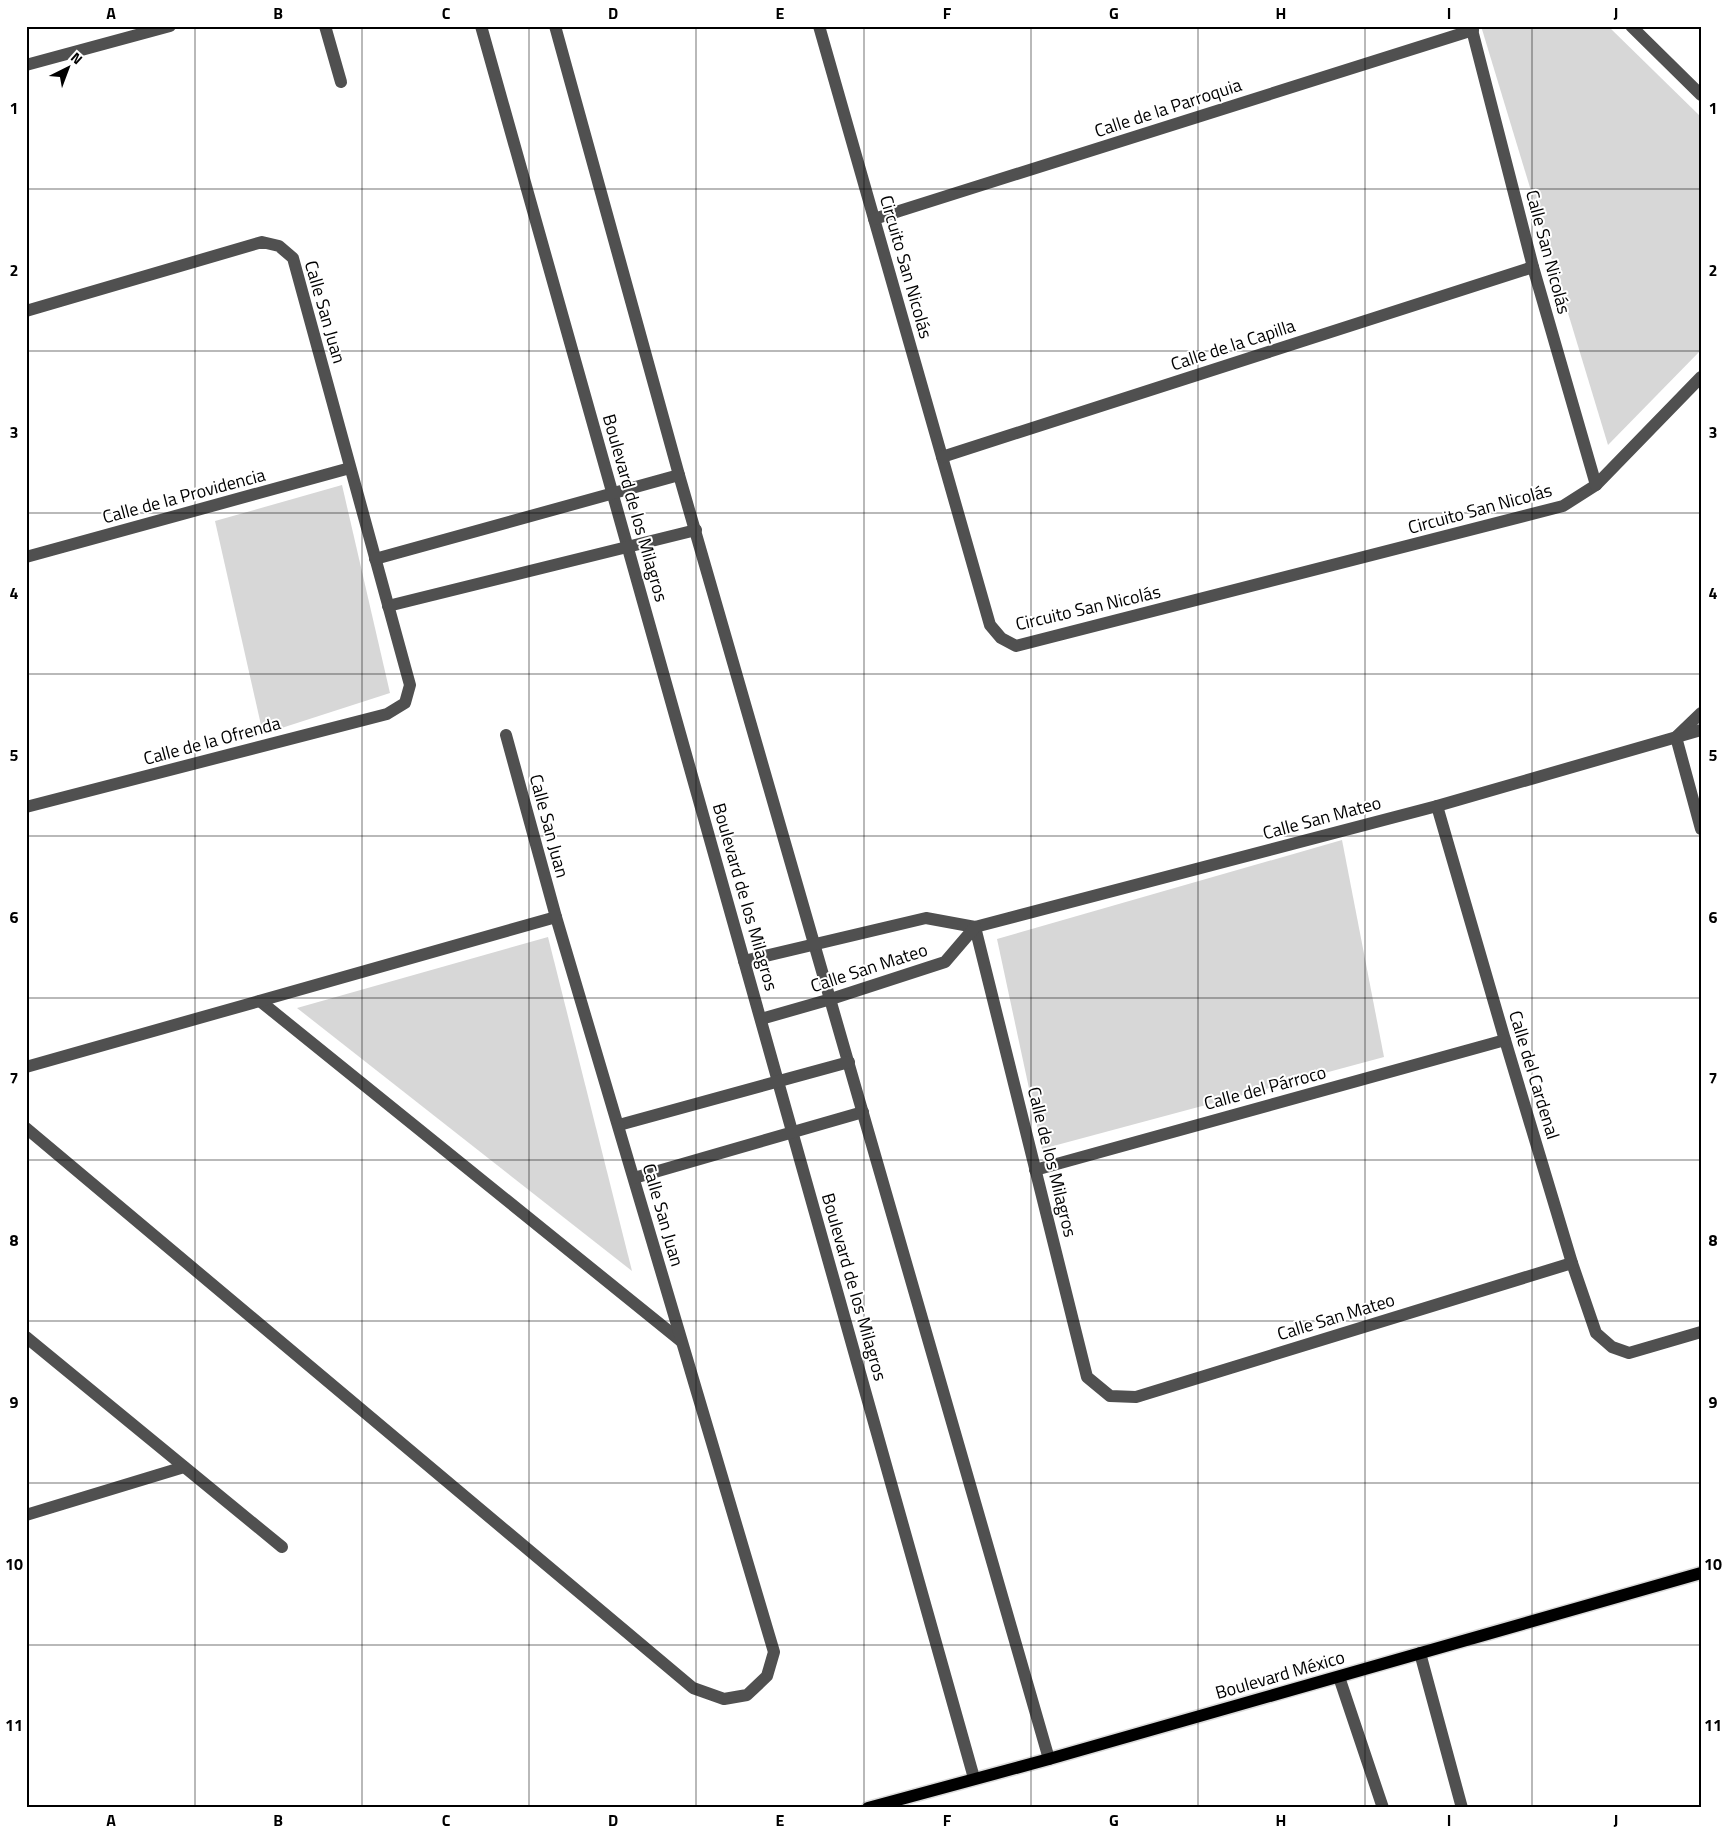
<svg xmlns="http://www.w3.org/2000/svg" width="1727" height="1834" font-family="'Titillium Web',sans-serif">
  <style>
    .green { fill: #d7d7d7 }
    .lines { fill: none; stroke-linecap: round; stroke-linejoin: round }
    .major-casing { stroke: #dbdbdb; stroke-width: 15 }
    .minor { stroke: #505050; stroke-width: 12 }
    .major { stroke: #000; stroke-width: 12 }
    .grid { fill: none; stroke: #000; stroke-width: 1; stroke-opacity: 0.55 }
    .labels { text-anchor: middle; stroke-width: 4; stroke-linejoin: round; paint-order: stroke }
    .street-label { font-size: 18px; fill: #000; stroke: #fff }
    .neatline { fill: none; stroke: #000; stroke-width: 2 }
    .grid-label { font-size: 16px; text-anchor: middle; font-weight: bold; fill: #000 }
  </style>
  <rect width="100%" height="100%" fill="#fff"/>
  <!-- green -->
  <g class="green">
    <path d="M1481,26H1608L1701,117V350L1608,445Z"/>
    <path d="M342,485L390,693L263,734L215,521Z"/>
    <path d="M1342,840L1384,1057L1042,1149L997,939Z"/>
    <path d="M548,937L632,1271L297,1008Z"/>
  </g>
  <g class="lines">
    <!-- major casing -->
    <g class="major-casing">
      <path id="major" d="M868,1808L1049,1759L1701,1573"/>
    </g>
    <!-- minor -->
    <g class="minor">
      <path d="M325,26L341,82"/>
      <path d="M481,26L974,1778"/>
      <path d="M555,26L679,475L1049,1759"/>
      <path d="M819,26L990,625L1001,638L1016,646L1563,506L1596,485L1701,377"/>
      <path d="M1471,26L1533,267L1596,485"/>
      <path d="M1631,26L1701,95"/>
      <path d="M26,65L170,26"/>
      <path d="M874,219L1473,30"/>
      <path d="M26,311L262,242L279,246L293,258L410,685L405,703L387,714L26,807"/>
      <path d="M942,457L1533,267"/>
      <path d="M26,557L350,468"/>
      <path d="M375,559L679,475"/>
      <path d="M388,606L696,530"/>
      <path d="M1701,713L1676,737L1701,829"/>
      <path d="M1437,806L1505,1040L1572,1263L1596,1333L1612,1347L1629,1353L1701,1332"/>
      <path d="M975,927L1087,1377L1110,1396L1136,1397L1572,1263"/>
      <path d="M744,961L926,918L975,927L1437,806L1701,730"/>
      <path d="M260,1001L681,1341"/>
      <path d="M761,1019L831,999L945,962L975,927"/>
      <path d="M26,1067L556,917"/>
      <path d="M619,1125L849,1062"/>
      <path d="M26,1128L693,1688L724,1699L747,1695L767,1676L774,1652L556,917L506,735"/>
      <path d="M1035,1170L1505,1040"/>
      <path d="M634,1178L863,1112"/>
      <path d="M26,1337L282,1547"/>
      <path d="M26,1515L184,1467"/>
      <path d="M1420,1653L1462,1808"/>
      <path d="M1339,1677L1383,1808"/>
    </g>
    <!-- major -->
    <use href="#major" class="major"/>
  </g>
  <!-- grid -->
  <path class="grid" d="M195,26V1808M362,26V1808M529,26V1808M696,26V1808M864,26V1808M1031,26V1808M1198,26V1808M1365,26V1808M1532,26V1808M26,189H1701M26,351H1701M26,513H1701M26,674H1701M26,836H1701M26,998H1701M26,1160H1701M26,1321H1701M26,1483H1701M26,1645H1701"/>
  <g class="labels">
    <!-- street labels -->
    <g class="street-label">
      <text transform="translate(1168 108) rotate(-18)" y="6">Calle de la Parroquia</text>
      <text transform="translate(1548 252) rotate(75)" y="6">Calle San Nicolás</text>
      <text transform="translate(906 267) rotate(74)" y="6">Circuito San Nicolás</text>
      <text transform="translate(325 312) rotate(74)" y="6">Calle San Juan</text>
      <text transform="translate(1233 345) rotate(-18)" y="6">Calle de la Capilla</text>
      <text transform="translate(184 496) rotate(-15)" y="6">Calle de la Providencia</text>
      <text transform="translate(635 508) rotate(74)" y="6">Boulevard de los Milagros</text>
      <text transform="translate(1480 509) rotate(-15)" y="6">Circuito San Nicolás</text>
      <text transform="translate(1088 608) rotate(-13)" y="6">Circuito San Nicolás</text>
      <text transform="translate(212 741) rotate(-15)" y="6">Calle de la Ofrenda</text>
      <text transform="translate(1322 818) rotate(-15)" y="6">Calle San Mateo</text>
      <text transform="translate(549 826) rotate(75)" y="6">Calle San Juan</text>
      <text transform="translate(745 897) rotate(74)" y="6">Boulevard de los Milagros</text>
      <text transform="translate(869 968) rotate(-18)" y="6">Calle San Mateo</text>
      <text transform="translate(1534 1075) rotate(73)" y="6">Calle del Cardenal</text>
      <text transform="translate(1265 1088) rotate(-15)" y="6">Calle del Párroco</text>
      <text transform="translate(1052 1162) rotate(76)" y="6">Calle de los Milagros</text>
      <text transform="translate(663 1215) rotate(74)" y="6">Calle San Juan</text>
      <text transform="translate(854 1287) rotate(74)" y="6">Boulevard de los Milagros</text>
      <text transform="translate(1336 1317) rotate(-17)" y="6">Calle San Mateo</text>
      <text transform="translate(1280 1675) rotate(-16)" y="6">Boulevard México</text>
    </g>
  </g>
  <!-- border -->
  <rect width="1727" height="1834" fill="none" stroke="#ffffff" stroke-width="55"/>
  <!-- north arrow -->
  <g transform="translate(68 68) rotate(42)" stroke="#ffffff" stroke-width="4" paint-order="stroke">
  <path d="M0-4L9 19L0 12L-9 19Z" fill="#000000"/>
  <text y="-8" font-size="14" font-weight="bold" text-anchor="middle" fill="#000000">N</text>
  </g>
  <rect x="28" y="28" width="1672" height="1778" class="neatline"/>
  <g class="grid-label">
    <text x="111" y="19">A</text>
    <text x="278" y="19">B</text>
    <text x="446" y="19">C</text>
    <text x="613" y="19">D</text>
    <text x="780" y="19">E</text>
    <text x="947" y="19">F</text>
    <text x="1114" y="19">G</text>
    <text x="1281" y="19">H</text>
    <text x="1449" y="19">I</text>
    <text x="1616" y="19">J</text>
    <text x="14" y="114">1</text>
    <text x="1713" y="114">1</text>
    <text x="14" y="276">2</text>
    <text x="1713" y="276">2</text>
    <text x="14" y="438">3</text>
    <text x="1713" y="438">3</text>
    <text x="14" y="599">4</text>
    <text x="1713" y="599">4</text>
    <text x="14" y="761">5</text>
    <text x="1713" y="761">5</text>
    <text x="14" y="923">6</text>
    <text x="1713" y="923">6</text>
    <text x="14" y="1084">7</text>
    <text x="1713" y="1084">7</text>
    <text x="14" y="1246">8</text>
    <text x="1713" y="1246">8</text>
    <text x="14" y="1408">9</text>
    <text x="1713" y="1408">9</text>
    <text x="14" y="1570">10</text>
    <text x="1713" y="1570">10</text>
    <text x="14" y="1731">11</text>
    <text x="1713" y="1731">11</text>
    <text x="111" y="1826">A</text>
    <text x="278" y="1826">B</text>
    <text x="446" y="1826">C</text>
    <text x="613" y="1826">D</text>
    <text x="780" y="1826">E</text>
    <text x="947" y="1826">F</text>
    <text x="1114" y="1826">G</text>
    <text x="1281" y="1826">H</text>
    <text x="1449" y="1826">I</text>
    <text x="1616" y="1826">J</text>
  </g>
</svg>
